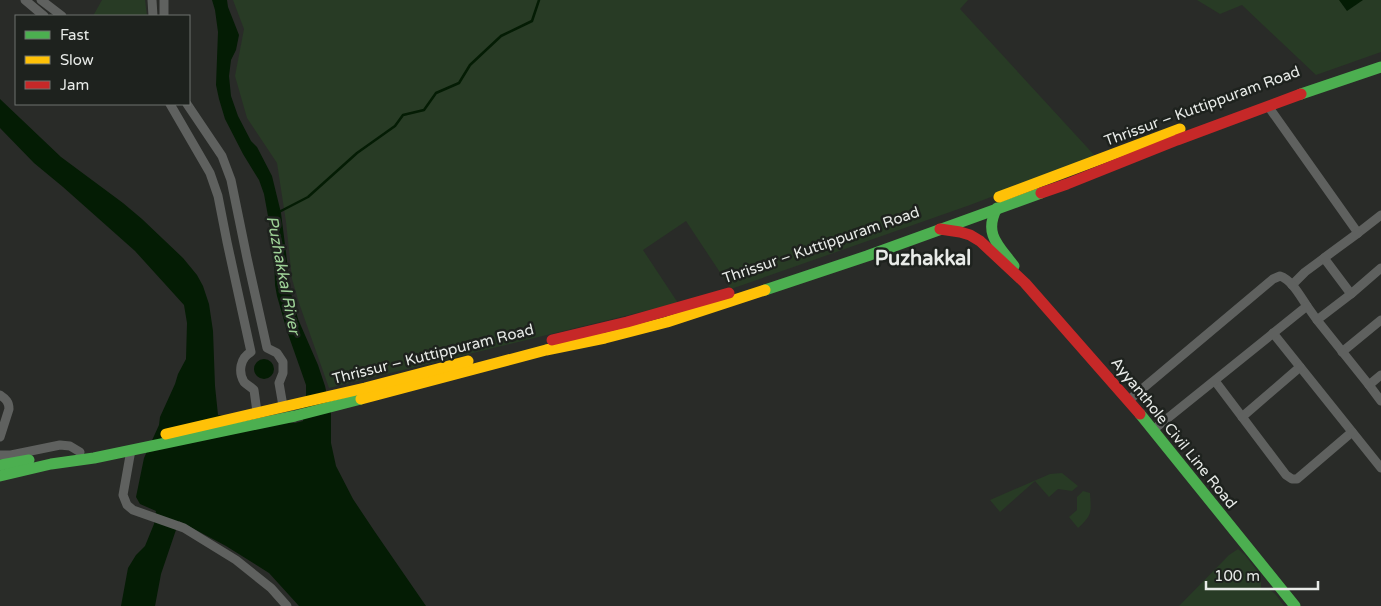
<svg xmlns="http://www.w3.org/2000/svg" width="1381" height="606" font-family="'Varela Round',sans-serif">
  <style>
    .green { fill: #283b25 }
    .water { fill: #041c04 }
    .lines { fill: none; stroke-linecap: round; stroke-linejoin: round }
    .stream { stroke: #041c04; stroke-width: 2.5 }
    .street { stroke: #5f615f; stroke-width: 9 }
    .fast { stroke: #4caf50; stroke-width: 11 }
    .slow { stroke: #ffc107; stroke-width: 11 }
    .jam { stroke: #c62828; stroke-width: 11 }
    .labels { text-anchor: middle; stroke-width: 5; stroke-linejoin: round; paint-order: stroke }
    .street-label { font-size: 15px; fill: #e8ebe8; stroke: #1e221e }
    .water-label { font-size: 16px; font-style: italic; fill: #9dd096; stroke: #1e221e }
    .district-label { font-size: 20px; font-weight: bold; fill: #e8ebe8; stroke: #1e221e }
  </style>
  <rect width="100%" height="100%" fill="#292b28"/>
  <!-- green -->
  <g class="green">
    <path d="M102,0H145L147,16H93Z"/>
    <path d="M233,0H968L960,9L1096,157L970,205L731,289L686,221L643,250L678,303L329,388L299,303L292,279L286,222L277,163L247,118L235,76L244,29Z"/>
    <path d="M1197,0H1381V52L1316,75L1242,5L1220,14Z"/>
    <path d="M1062,473L1078,486L1072,491L1058,489L1049,497L1035,481L1000,512L990,500L1050,474Z"/>
    <path d="M1083,491L1090,493C1091,511 1093,515 1078,528L1069,517L1077,510V497Z"/>
    <path d="M1238,549L1245,555L1261,576V588C1274,589 1277,596 1284,606H1179L1229,555Z"/>
  </g>
  <!-- water -->
  <g class="water">
    <path d="M212,0H227L228,7L239,35L236,50L231,60L229,76L231,96L238,116L251,141L257,147L272,176L281,213L287,261L288,282L298,319L318,365L325,386L331,413V443L336,466L353,499L375,532L426,606H299L269,573L226,546L179,521L161,574L155,606H121L128,568L136,555L145,546L154,524L156,511L140,504L136,497L144,458L159,425L160,417L175,384L178,374L186,359L187,323L184,305L135,251L63,187L34,163L0,128V99L61,157L123,203L142,219L183,258L197,275L203,286L209,304L213,331L215,386L218,415L295,423L303,421L306,395V385L287,331L277,296L275,285L274,249L264,194L259,180L243,154L225,119L219,99L216,85L218,32L215,10Z"/>
    <path d="M1339,0H1363L1347,11Z"/>
    <circle cx="264" cy="369" r="10"/>
  </g>
  <g class="lines">
    <!-- stream -->
    <path class="stream" d="M279,212L308,197L357,153L395,126L403,115L424,110L436,93L459,83L470,65L501,36L532,21L539,0"/>
    <!-- street -->
    <g class="street">
      <path d="M25,0L44,16"/>
      <path d="M41,0L62,16"/>
      <path d="M152,0L153,16"/>
      <path d="M164,0V16"/>
      <path d="M170,104L210,173L218,196L227,242L251,352C240,358 238,372 244,382C247,385 251,387 254,390L257,412"/>
      <path d="M187,104L222,156L231,180L247,258L267,348L277,353L283,362V373L279,383L283,406"/>
      <path d="M1268,106L1358,233L1381,215"/>
      <path d="M1292,285L1305,272L1324,258"/>
      <path d="M1351,294L1324,258L1358,233"/>
      <path d="M1273,333L1381,468"/>
      <path d="M1342,352L1381,320"/>
      <path d="M1381,375L1369,385L1381,401"/>
      <path d="M1215,381L1286,475L1292,479H1297L1352,432"/>
      <path d="M1369,385L1317,320L1351,294L1381,268"/>
      <path d="M0,395C6,399 9,402 9,409L0,437"/>
      <path d="M1129,400L1273,279L1280,276C1292,280 1300,296 1307,306"/>
      <path d="M1242,417L1300,367"/>
      <path d="M1153,430L1307,306L1317,320"/>
      <path d="M131,450L123,495L127,505L133,510L184,528L236,560L271,588L287,606"/>
      <path d="M0,455H11L60,445L70,446L80,452"/>
    </g>
    <!-- fast -->
    <g class="fast">
      <path d="M1301,94L1381,67"/>
      <path d="M997,208C983,234 999,246 1014,266"/>
      <path d="M765,290L867,256L1041,193"/>
      <path d="M1140,414L1295,606"/>
      <path d="M0,465L29,460"/>
      <path d="M0,476L51,464L94,458L295,416L361,399"/>
    </g>
    <!-- slow -->
    <g class="slow">
      <path d="M999,197L1180,129"/>
      <path d="M361,399L546,350L605,338L667,322L765,290"/>
      <path d="M166,434L365,388L468,361"/>
    </g>
    <!-- jam -->
    <g class="jam">
      <path d="M1041,193L1067,184L1177,140L1301,94"/>
      <path d="M940,229L960,232L970,235L980,241L1025,283L1140,414"/>
      <path d="M552,340L627,322L729,293"/>
    </g>
  </g>
  <g class="labels">
    <!-- street labels -->
    <g class="street-label">
      <text transform="translate(1202 106) rotate(-20)" y="5">Thrissur – Kuttippuram Road</text>
      <text transform="translate(821 245) rotate(-19)" y="5">Thrissur – Kuttippuram Road</text>
      <text transform="translate(433 354) rotate(-14)" y="5">Thrissur – Kuttippuram Road</text>
      <text transform="translate(1174 433) rotate(51)" y="5">Ayyanthole Civil Line Road</text>
    </g>
    <!-- water labels -->
    <g class="water-label">
      <text transform="translate(284 275) rotate(79)" y="6">Puzhakkal River</text>
    </g>
    <!-- district labels -->
    <g class="district-label">
      <text x="923" y="265">Puzhakkal</text>
    </g>
  </g>
  <!-- legend -->
  <rect x="15" y="15" width="175" height="90" fill="#1e221e" stroke="#6f726f"/>
  <rect x="25" y="31" width="25" height="8" fill="#4caf50" stroke="#6f726f"/>
  <text x="60" y="40" font-size="15" fill="#e8ebe8">Fast</text>
  <rect x="25" y="56" width="25" height="8" fill="#ffc107" stroke="#6f726f"/>
  <text x="60" y="65" font-size="15" fill="#e8ebe8">Slow</text>
  <rect x="25" y="81" width="25" height="8" fill="#c62828" stroke="#6f726f"/>
  <text x="60" y="90" font-size="15" fill="#e8ebe8">Jam</text>
  <!-- scale -->
  <path d="M1206 581v8h112v-8" fill="none" stroke="#e8ebe8" stroke-width="2.5"/>
  <text x="1214" y="581" font-size="15" fill="#e8ebe8" stroke="#1e221e" stroke-width="4" paint-order="stroke">100 m</text>
</svg>
